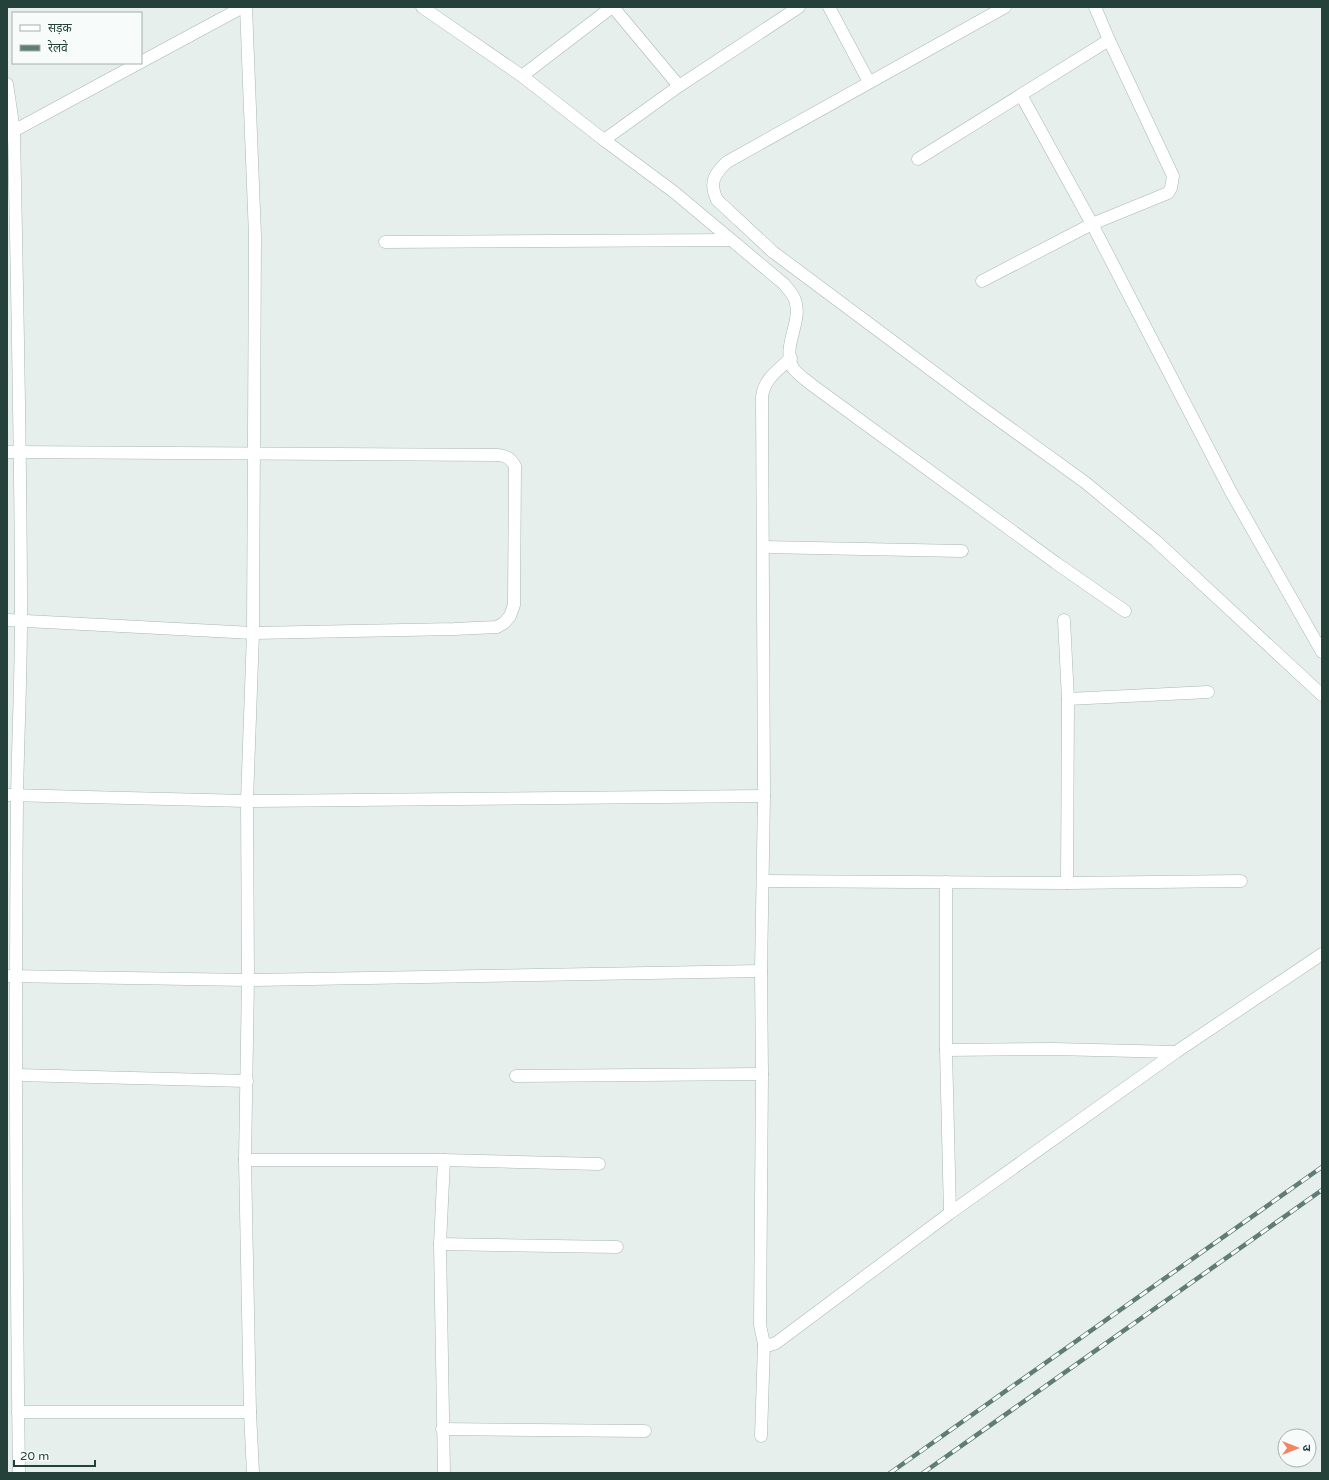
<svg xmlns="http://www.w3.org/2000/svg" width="1329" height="1480" font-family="'Varela Round','Noto Sans Devanagari',sans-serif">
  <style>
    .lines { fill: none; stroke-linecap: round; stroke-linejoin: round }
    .minor-casing { stroke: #a8b8b2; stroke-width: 13 }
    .minor { stroke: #fff; stroke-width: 12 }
    .rail-casing { stroke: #5f7d75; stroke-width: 4.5 }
    .rail { stroke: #f7fbf9; stroke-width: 3; stroke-dasharray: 9; stroke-linecap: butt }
  </style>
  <rect width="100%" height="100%" fill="#e6efeb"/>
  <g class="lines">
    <!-- minor casing -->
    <g class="minor-casing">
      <g id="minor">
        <path d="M246,7L255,236L253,633L247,801L248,980L245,1160L250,1412L253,1473"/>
        <path d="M422,7L522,76L604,140L674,192L784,284C788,289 793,294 795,300C803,322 781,347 793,368C797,374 806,380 812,385L1056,563L1125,611"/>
        <path d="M613,7L679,86"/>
        <path d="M829,7L869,82"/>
        <path d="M1005,7L727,162C714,174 709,183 717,200L773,252L978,405L1086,483L1156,541L1322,695"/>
        <path d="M141,62L243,7"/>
        <path d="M522,76L612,7"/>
        <path d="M7,84L14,131C17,293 21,454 21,616C21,677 18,738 17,798C15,1023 16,1248 19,1473"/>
        <path d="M1021,95L1092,224L1231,492L1322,652"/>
        <path d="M8,134L139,63"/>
        <path d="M604,140L679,86L799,7"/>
        <path d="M918,159L1109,40"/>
        <path d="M385,242L731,240"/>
        <path d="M982,281L1092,224L1168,193L1171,188L1173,176L1109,40L1095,7"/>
        <path d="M791,358C778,370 764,379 762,397L764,796L761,971L762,1074L760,1325L764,1344L770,1345L776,1343L950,1213L1176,1052L1322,954"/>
        <path d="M7,452L498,455C507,456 510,458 515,466L514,605L510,616L504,623L497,627L454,629L253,633L7,620"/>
        <path d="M764,547L962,551"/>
        <path d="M1064,620L1068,699L1067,883"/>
        <path d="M1068,699L1208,692"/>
        <path d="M7,795L247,801L764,796"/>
        <path d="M763,881L1067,883L1241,881"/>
        <path d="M946,882V1050L950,1213"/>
        <path d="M7,976L248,980L761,971"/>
        <path d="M946,1050L1054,1049L1176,1052"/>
        <path d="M17,1075L247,1081"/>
        <path d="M516,1076L762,1074"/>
        <path d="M245,1160H444L440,1244L444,1473"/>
        <path d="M444,1160L599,1164"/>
        <path d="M440,1244L617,1247"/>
        <path d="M18,1412H250"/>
        <path d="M442,1429L645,1431"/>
        <path d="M761,1436L764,1344"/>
      </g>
    </g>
    <!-- minor -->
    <use href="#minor" class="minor"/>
    <!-- rail casing -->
    <g class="rail-casing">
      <g id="rail">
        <path d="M890,1473L1322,1167"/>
        <path d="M923,1473L1322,1190"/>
      </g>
    </g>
    <!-- rail -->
    <use href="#rail" class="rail"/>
  </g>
  <!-- border -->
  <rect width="1329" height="1480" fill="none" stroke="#24423a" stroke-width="16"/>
  <!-- legend -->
  <rect x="12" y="12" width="130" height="52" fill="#f7fbf9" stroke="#a3b1ad"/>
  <rect x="20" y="25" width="20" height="6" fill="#ffffff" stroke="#a3b1ad"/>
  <text x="48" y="32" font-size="12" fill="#24423a">सड़क</text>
  <rect x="20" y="45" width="20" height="6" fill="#5f7d75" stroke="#a3b1ad"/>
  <text x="48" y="52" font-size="12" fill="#24423a">रेलवे</text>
  <!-- north arrow -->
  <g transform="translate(1297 1448) rotate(90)"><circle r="19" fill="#f7fbf9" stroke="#a3b1ad"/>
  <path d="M0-3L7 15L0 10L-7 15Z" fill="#f4845f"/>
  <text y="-6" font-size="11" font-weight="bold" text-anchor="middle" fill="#24423a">उ</text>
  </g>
  <!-- scale -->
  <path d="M14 1460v6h81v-6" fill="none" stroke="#24423a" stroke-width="2"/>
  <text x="20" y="1460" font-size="12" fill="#24423a" stroke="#f7fbf9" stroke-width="3" paint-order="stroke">20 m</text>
</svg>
